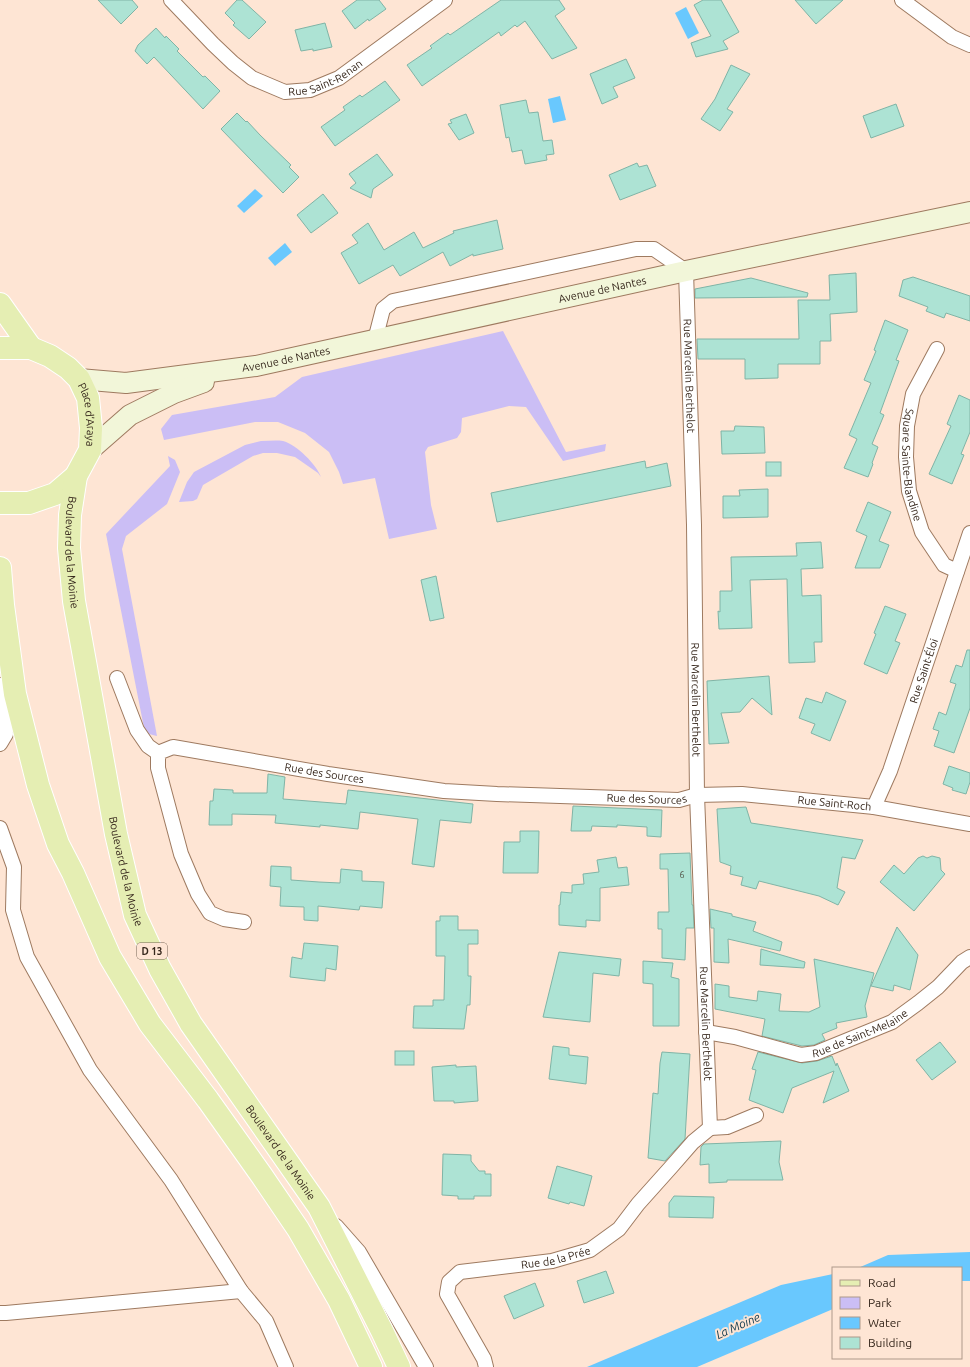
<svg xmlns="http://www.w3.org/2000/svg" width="970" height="1367" font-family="Ubuntu,sans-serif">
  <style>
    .green { fill: #cbbef5 }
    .water { fill: #69c8fe }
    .building { fill: #ade3d4; stroke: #80b4a6 }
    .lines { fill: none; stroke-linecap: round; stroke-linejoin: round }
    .minor-casing { stroke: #9e7a60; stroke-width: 16 }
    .secondary-casing { stroke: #9e7a60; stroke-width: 22 }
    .primary-casing { stroke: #fff; stroke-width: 24 }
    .minor { stroke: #fff; stroke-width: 14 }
    .secondary { stroke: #f2f6d9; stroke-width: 20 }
    .primary { stroke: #e5eeb3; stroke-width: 22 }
    .labels { text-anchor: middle; stroke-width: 4; stroke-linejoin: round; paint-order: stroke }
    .number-label { font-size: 9px; fill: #54564a }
    .shield { fill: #fee5d4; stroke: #726053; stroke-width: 1 }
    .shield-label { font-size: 10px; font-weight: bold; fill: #36271c }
    .street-label { font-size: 11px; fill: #36271c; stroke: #fee5d4 }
    .water-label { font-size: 12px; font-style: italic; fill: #0f394e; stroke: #fee5d4 }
  </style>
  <rect width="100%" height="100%" fill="#fee5d4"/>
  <!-- green -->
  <g class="green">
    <path d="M503,331L566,452L606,444L605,451L563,461L526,407L509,406L462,418L461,432L457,438L428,447L425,452L431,505L437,529L389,539L375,478L343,484L339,472L329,452L305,433L278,422H255L164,440L161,429L172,415L275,397L302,377Z"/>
    <path d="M261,441C268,441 276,440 283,441C296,444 317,465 321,477L318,473L295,457L277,453H263L253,456L203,485L197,499L193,501L179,502L187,482L194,472L245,445Z"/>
    <path d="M168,456L175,460L180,472L167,504L126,536L122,549L157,736L145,733L106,534L170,466Z"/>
  </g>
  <!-- water -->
  <g class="water">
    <path d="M686,7L699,33L688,39L675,13Z"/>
    <path d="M560,96L566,120L553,123L548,99Z"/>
    <path d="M255,189L263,196L244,213L237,206Z"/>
    <path d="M285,243L292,252L275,266L268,258Z"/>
    <path d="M970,1252V1281H961V1268H858L888,1255Z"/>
    <path d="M833,1274V1309L697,1367H587L781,1285Z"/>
  </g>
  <!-- building -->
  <g class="building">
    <path d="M98,0H132L138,7L121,24Z"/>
    <path d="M237,0H242L266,22L249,39L233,25L235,23L225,13Z"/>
    <path d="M357,0H379L386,9L369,21L368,19L355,29L342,11Z"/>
    <path d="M501,0H559L565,9L555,16L577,48L552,59L525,21L517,27L515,25L501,36L499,32L422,86L407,65L432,48L430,46L448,33L450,35Z"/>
    <path d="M703,0H721L739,32L723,41L728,49L696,57L691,43L711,36L694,5Z"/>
    <path d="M795,0H843L816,24Z"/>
    <path d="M325,23L332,47L313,51V49L301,51L295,30Z"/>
    <path d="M156,28L165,38L166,36L179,49L177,51L203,77L205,76L220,91L203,109L154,57L147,64L135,51L138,45Z"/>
    <path d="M626,59L635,78L613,87L618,97L602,104L590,74Z"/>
    <path d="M731,65L750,74L727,109L733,112L720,131L701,119L715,99Z"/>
    <path d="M385,81L400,100L335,146L321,127L345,110L343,107L360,95L362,97Z"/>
    <path d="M526,100L529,113L538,112L543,141L552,140L554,154L546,155L547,160L525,164L522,150L512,152L509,137L506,138L500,105Z"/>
    <path d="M896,104L904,126L871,138L863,116Z"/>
    <path d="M237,113L246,122L247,121L260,135L291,165L289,167L299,177L283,193L221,129Z"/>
    <path d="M466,114L474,133L459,140L448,124L452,123L450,120Z"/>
    <path d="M377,154L393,175L373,189L371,198L350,188L356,183L349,174Z"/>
    <path d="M637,163L639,167L647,165L656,186L620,200L609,175Z"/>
    <path d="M323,194L338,213L311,233L297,215Z"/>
    <path d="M497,220L503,249L473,256V254L450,266L443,252L400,276L393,265L359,284L341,253L358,243L352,235L368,223L384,250L414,232L423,248L454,233L453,231Z"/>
    <path d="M856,273L857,312L830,314L831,341H820V364H778V378L745,379V359H698L697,339H799L798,300H830L829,275Z"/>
    <path d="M913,277L970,296V321L946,313L944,318L926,311L928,307L899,296L903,280Z"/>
    <path d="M751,278L808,293L807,297L695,298V289Z"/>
    <path d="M885,320L908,330L896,360L899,361L880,413L884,415L872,444L878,447L872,463L873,464L868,477L844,468L857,439L849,435L871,383L864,380L876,351L874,350Z"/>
    <path d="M959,395L970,400V432L961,454L964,455L952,484L929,474L951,426L947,424Z"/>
    <path d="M735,426L764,427L765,453L722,454L721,431H734Z"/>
    <path d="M645,461L646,468L667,463L671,486L497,522L491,493Z"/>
    <rect x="766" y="462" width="15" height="14"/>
    <path d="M768,489V517L723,518V496H740L739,490Z"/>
    <path d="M868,502L891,512L879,541L889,545L880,568H855L867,536L856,531Z"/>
    <path d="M821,542L823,568L801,569L802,596L821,595L822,642H814L815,662L789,663L787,579L750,580L752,628L719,629L718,611L720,612V591H732L731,557L797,556L796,543Z"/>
    <path d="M436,576L444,618L430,621L421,580Z"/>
    <path d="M885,606L906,614L895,641L900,643L887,674L864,664L876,634L874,633Z"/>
    <path d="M967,650H970V708L954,753L934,746L939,731L933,729L939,712L946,715L956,684L950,682L956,665L962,667Z"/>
    <path d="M769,676L772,715L752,698L740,712L721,713L729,743L709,744L707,681Z"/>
    <path d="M826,692L846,701L830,741L811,733L815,724L799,718L806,698L822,703Z"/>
    <path d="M949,766L970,773V782L966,794L952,790L953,788L943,784Z"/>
    <path d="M268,774L285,777L283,799L346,804L348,790L473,804L471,823L440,820L434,867L412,864L418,819L360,812L358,829L320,825V827L275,823L276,815L232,814V825H209L210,801H213L214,789L233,790V793H267Z"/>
    <path d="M573,806L662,810L661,837L647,836V827L617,825V827L592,826L591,831H571Z"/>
    <path d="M746,807L751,823L863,840L855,859L842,857L837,888L845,892L838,905L819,896L759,881L756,889L741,885L743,877L730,874L731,866L720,862L717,809Z"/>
    <path d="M520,831H539L538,873H503L504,842H520Z"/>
    <path d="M690,853L692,905H693L694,928H686L685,960L662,958V929H658V912H669L668,869H660V854Z"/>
    <path d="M923,856L927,858L932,856L940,858L941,870L945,874L914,911L880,882L894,865L904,874L918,858Z"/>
    <path d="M616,857L618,868L627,867L629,885L600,888V921L586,920V927L559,925V905H560L561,892L572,893V885L584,884L583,874L599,872L597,860Z"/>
    <path d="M271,866L291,867V880L319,882L340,883L341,869L362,871V881L384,882L382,908L360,906L359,910L318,906V921L304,920V907L280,906L281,887L270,886Z"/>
    <path d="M710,909L732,914V916L756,922L753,931L782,942L780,951L728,939L729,963L714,962V928H711Z"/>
    <path d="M440,916H458V930H478V944H468V976H471L470,1005H467L464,1029L413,1028L414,1006H433V1000H444L445,956H436V921H440Z"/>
    <path d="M897,927L918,955L910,990L894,985L893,991L871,986Z"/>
    <path d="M304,943L338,946L336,970L326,968L325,981L290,977L292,957L302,959Z"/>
    <path d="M761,949L805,962L804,968L760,965Z"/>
    <path d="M559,952L621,959L619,976L593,973L590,1022L543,1017Z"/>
    <path d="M814,959L874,973L865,1006L867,1017L836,1023L837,1028L822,1034L825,1040L814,1045L802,1046L762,1036L765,1019L715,1009V984L729,986V997L757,1001L758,991L781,994L779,1011L809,1012L820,1007Z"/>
    <path d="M643,961L673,963L671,977L679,979V1026H653V984L643,983Z"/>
    <path d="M940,1042L956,1062L932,1080L916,1060Z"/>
    <path d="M553,1046L569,1048V1055L588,1057L586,1084L549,1079Z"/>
    <rect x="395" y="1051" width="19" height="14"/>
    <path d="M662,1052L690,1054L685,1139L665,1161L648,1158L653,1093L658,1094L660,1063Z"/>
    <path d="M758,1052L802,1063L817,1061L832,1056L836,1066L837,1063L849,1091L823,1103L834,1071L792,1088L783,1113L749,1100L756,1070L752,1069Z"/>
    <path d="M456,1065V1067L476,1066L478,1101L454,1103V1101H434L432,1067Z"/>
    <path d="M781,1141L779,1162L783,1180H727V1182L709,1183V1164L700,1165L701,1147L704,1144Z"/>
    <path d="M443,1154L471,1155V1161L479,1171H485V1174H491V1196H474V1199H458V1196L442,1195Z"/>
    <path d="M557,1166L592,1176L584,1206L570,1202L569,1204L548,1198Z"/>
    <path d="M674,1196L714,1197L713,1218L669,1217V1203Z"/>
    <path d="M606,1271L614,1293L584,1303L577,1281Z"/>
    <path d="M535,1283L544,1306L514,1319L504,1296Z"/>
  </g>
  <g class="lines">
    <!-- minor casing -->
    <g class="minor-casing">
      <g id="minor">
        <path id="s1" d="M171,0L213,44L233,63L252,78L285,92L310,90L339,78L445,0"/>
        <path d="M902,0L952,37L970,45"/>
        <path id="s2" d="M375,340L383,309L393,301L636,249H654L686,271L694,525L697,795L710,1128"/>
        <path id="s3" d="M937,349L913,394L907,426L906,457L909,491L922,532L944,565L957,571"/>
        <path d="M117,678L137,730L148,746L158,753"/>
        <path d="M0,685L6,734L0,744"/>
        <path id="s4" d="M874,807L890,771L970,533"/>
        <path d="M0,828L14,867L13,910L27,957L90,1070L171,1180L241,1291L266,1321L286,1367"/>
        <path id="s5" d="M244,922L224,919L210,913L198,894L181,854L158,768V753L173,747L328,774L444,791L497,794L679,800L697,795L742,794L874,807L970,824"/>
        <path id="s6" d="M706,1032L735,1037L801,1055L816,1053L892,1022L918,1003L938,987L962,962L970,957"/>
        <path d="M710,1128L727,1127L756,1115"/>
        <path d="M336,1226L359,1252L426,1367"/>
        <path d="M0,1313H6L241,1291"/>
        <path id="s7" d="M486,1367L484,1359L447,1294L449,1282L460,1272L552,1261L590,1250L619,1229L638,1204L672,1166L693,1142L710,1128"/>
      </g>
    </g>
    <!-- secondary casing -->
    <g class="secondary-casing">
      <g id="secondary">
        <path id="s8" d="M79,379L126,383L256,366L686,271L970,212"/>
        <path d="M90,450L130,415L174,393L204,382"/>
      </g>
    </g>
    <!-- primary casing -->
    <g class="primary-casing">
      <g id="primary">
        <path d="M0,304L31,348"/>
        <path id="s9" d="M0,348H31L50,356L68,368L79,379L88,398L91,428L90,450L76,476L55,494L29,503H0"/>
        <path id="s10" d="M76,476L70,515L69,548L74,601L116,834L135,915L160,969L191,1024L319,1207L382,1331L399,1367"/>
        <path d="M0,568L3,605L15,694L38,785L58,844L73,873L110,957L150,1024L208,1100L262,1176L298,1229L339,1300L371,1367"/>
      </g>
    </g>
    <!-- minor -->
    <use href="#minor" class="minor"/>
    <!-- secondary -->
    <use href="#secondary" class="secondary"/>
    <!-- primary -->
    <use href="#primary" class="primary"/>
  </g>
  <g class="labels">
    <!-- number labels -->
    <g class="number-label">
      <text x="682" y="878">6</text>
    </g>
    <!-- shield labels -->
    <rect class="shield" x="137" y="943" width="30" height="16" rx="3"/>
    <g class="shield-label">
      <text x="152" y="955">D 13</text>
    </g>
    <!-- street labels -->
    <g class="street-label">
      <text dy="4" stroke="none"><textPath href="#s1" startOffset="192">Rue Saint-Renan</textPath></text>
      <text dy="4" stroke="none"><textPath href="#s8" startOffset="533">Avenue de Nantes</textPath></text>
      <text dy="4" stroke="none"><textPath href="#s8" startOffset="209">Avenue de Nantes</textPath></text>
      <text dy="4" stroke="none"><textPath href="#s2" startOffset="455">Rue Marcelin Berthelot</textPath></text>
      <text dy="4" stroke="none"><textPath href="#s9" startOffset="126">Place d’Araya</textPath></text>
      <text dy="4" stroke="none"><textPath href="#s3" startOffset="123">Square Sainte-Blandine</textPath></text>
      <text dy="4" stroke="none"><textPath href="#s10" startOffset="77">Boulevard de la Moinie</textPath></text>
      <text dy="4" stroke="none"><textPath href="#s4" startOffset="145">Rue Saint-Éloi</textPath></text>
      <text dy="4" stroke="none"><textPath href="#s2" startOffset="779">Rue Marcelin Berthelot</textPath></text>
      <text dy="4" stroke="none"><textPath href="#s5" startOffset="375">Rue des Sources</textPath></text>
      <text dy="4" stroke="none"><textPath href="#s5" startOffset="699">Rue des Sources</textPath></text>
      <text dy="4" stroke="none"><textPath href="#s5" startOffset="888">Rue Saint-Roch</textPath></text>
      <text dy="4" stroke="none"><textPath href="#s10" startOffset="401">Boulevard de la Moinie</textPath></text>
      <text dy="4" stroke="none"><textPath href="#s2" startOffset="1103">Rue Marcelin Berthelot</textPath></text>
      <text dy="4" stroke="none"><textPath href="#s6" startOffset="161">Rue de Saint-Melaine</textPath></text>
      <text dy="4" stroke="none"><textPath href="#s10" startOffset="725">Boulevard de la Moinie</textPath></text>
      <text dy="4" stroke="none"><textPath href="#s7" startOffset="207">Rue de la Prée</textPath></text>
    </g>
    <!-- water labels -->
    <g class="water-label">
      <text transform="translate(738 1326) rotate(-24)" y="4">La Moine</text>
    </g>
  </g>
  <!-- legend -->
  <rect x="832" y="1267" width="130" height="92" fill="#fee5d4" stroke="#ae998a"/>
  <rect x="840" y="1280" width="20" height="6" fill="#e5eeb3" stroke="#ae998a"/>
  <text x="868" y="1287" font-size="12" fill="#36271c">Road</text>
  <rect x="840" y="1297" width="20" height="12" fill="#cbbef5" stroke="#ae998a"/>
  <text x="868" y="1307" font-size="12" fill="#36271c">Park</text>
  <rect x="840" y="1317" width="20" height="12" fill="#69c8fe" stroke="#ae998a"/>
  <text x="868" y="1327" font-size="12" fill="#36271c">Water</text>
  <rect x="840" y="1337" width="20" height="12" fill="#ade3d4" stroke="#ae998a"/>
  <text x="868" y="1347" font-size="12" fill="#36271c">Building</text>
</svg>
